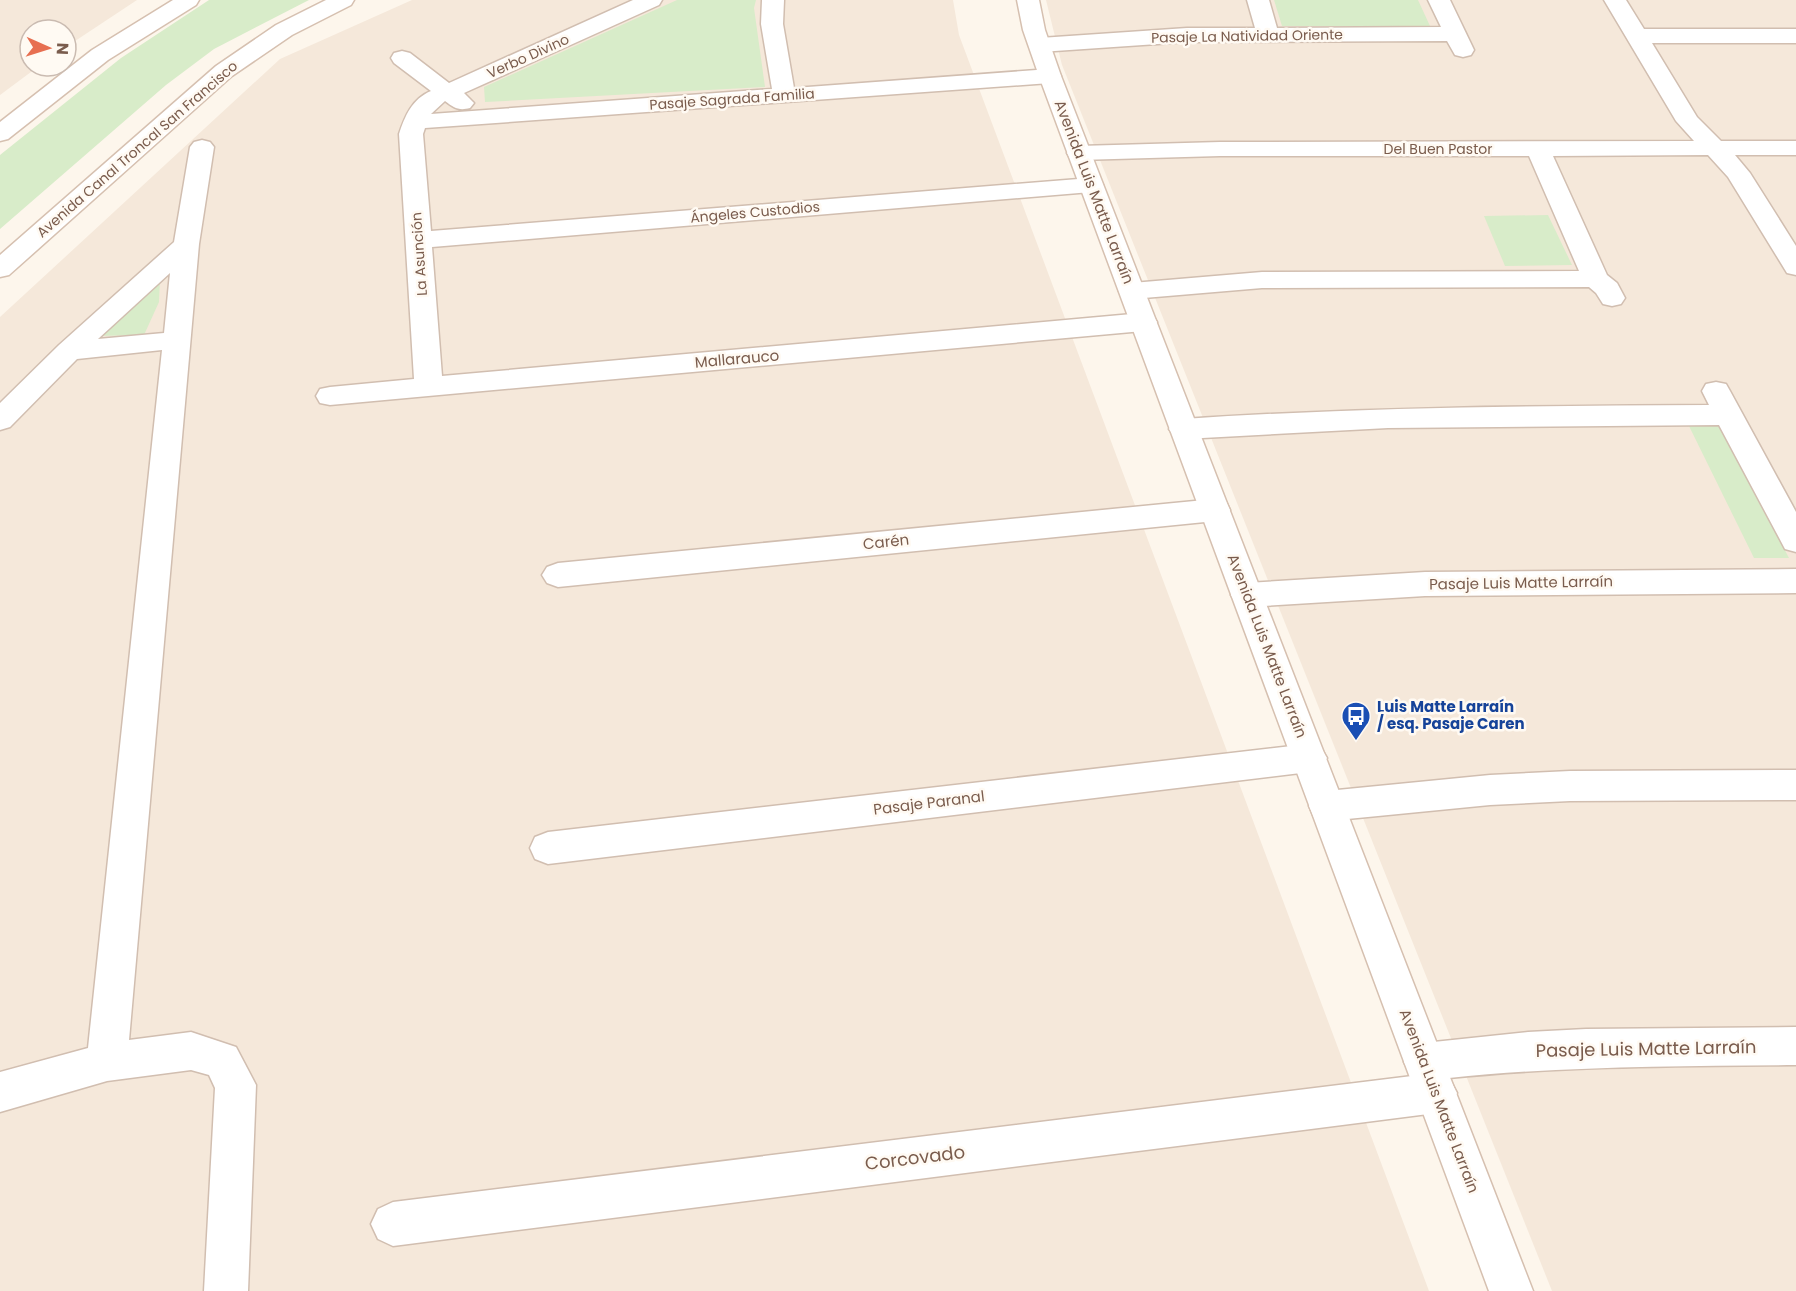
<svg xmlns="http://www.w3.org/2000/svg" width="1796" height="1291" font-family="Poppins,sans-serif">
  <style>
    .residential { fill: #f5e8da }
    .green { fill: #d8ecc9 }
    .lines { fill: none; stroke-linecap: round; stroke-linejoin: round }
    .street-casing { stroke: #d1beb0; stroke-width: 3 }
    .secondary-casing { stroke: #d6c0b0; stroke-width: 3 }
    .street { fill: #fff; fill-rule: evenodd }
    .secondary { fill: #fff; fill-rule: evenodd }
    .labels { text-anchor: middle; stroke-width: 5; stroke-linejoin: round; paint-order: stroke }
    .far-street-label { font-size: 14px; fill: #7a5c4d; stroke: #fffaf3 }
    .street-label { font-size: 15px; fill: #7a5c4d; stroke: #fffaf3 }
    .transit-label { font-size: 15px; font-weight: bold; fill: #164399; stroke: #fffaf3; text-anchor: start }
    .near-street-label { font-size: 18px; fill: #7a5c4d; stroke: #fffaf3 }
  </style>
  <rect width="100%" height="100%" fill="#fdf6ec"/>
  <!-- residential -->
  <g class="residential">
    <path d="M0,0H137L66,47V30H30V66H39L0,95Z"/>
    <path d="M412,0H953L959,35L1429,1291H0V317L280,59Z"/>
    <path d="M1046,0H1796V1291H1552L1062,65Z"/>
  </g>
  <!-- green -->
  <g class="green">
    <path d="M209,0H309L214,49L166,85L0,229V155L121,58Z"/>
    <path d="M677,0H756L754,8L765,87L485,102L484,87Z"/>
    <path d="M1274,0H1418L1430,26H1282Z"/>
    <path d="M1548,215L1572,265L1505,266L1484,216Z"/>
    <path d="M160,279L159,302L144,335L96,336Z"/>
    <path d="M1688,424H1719L1789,558H1754Z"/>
  </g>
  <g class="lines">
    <!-- street casing -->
    <g class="street-casing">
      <g id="street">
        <path d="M633,0H662L659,5L464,93L474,103L470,108C459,111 454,108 445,101L431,114L772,89L761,24L762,0H784L783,24L794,88L1050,69L1058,71L1061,76L1058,81L1050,83L425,128L423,134L431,231L1091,178L1100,180L1103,185L1100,190L1091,192L432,247L442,376L1143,313L1153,316L1157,322L1153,328L1143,331L330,405L320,403L316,396L320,389L330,387L414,379L399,134C405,116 412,99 431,91L394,63L391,58L394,53L402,51L410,53L449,83Z"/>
        <path d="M1247,0H1269L1277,28L1441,27L1428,0H1450L1474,50L1471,55L1463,57L1455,55L1447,41L1187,42L1040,52L1032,50L1029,45L1032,40L1040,38L1187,28H1255Z"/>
        <path d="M1604,0H1626L1644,29H1796V43H1652L1697,117L1721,141H1796V155H1735L1750,173L1796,246V275L1787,273L1728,177L1708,155L1553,156L1607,275L1617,283L1625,298L1621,304L1612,306L1603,304L1596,293L1589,287L1262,288L1132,299L1123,297L1119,291L1123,285L1132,283L1262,272L1579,271L1529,156H1220L1079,160L1070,158L1067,153L1070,148L1079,146L1220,142L1694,141L1676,121Z"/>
        <path d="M202,140L210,142L214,147L199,244L129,1040L191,1032L236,1047L256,1085L248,1291H204L215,1088L209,1075L191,1070L107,1081L0,1112V1072L88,1048L162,350L77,359L10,427L0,430V403L59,345L174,242L190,147L194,142ZM170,273L164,333L98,339Z"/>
        <path d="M1716,382L1726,384L1730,391L1796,512V552L1785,549L1719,425L1388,428L1184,439L1174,436L1169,429L1174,422L1184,419C1359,407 1534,406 1709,405L1702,391L1706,384Z"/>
        <path d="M1215,499L1226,502L1230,510L1226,518L1215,521L558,587L547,583L542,575L547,567L558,563Z"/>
        <path d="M1796,569V593L1425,596L1247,607L1236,603L1231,595L1236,587L1247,583L1425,572Z"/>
        <path d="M1309,744L1321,748L1327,758L1321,768L1309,772L548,864L535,859L530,848L535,837L548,832Z"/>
        <path d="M1796,770V800L1570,801L1490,805L1327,821L1314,817L1309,806L1314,795L1327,791L1490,775L1570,771Z"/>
        <path d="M1796,1027V1065C1680,1066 1564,1066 1449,1078L1457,1093L1451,1107L1436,1113L393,1246L378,1239L371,1224L378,1209L393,1202L1412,1076L1404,1062L1410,1049L1424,1043L1528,1032L1586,1029Z"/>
      </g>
    </g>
    <!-- secondary casing -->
    <g class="secondary-casing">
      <g id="secondary">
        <path d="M173,0H199L196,5L108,60L8,139L0,141V122L92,50Z"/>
        <path d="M326,0H354L351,5L292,35L232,76L9,275L0,277V255L216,66L276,25Z"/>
        <path d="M1017,0H1039L1045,30L1061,76L1533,1291H1489L1039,76L1023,30Z"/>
      </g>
    </g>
    <!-- street -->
    <use href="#street" class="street"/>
    <!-- secondary -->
    <use href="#secondary" class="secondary"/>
  </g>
  <!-- icons -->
  <defs>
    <g id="bus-pin" transform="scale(1.5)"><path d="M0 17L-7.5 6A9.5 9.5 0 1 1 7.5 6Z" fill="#1a4fb4" stroke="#fffaf3"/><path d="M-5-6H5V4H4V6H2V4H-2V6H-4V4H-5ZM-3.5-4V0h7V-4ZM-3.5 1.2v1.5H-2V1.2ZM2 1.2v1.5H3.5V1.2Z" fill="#fff"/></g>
  </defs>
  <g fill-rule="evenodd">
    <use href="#bus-pin" x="1356" y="716"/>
  </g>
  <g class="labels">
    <!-- far-street labels -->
    <g class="far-street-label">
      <text transform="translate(1247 36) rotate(-1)" y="5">Pasaje La Natividad Oriente</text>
      <text transform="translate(528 56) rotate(-24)" y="5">Verbo Divino</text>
      <text transform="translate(732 99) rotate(-4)" y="5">Pasaje Sagrada Familia</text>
      <text transform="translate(137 149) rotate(-41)" y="5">Avenida Canal Troncal San Francisco</text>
      <text x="1438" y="154">Del Buen Pastor</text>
      <text transform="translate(755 212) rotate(-5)" y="5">Ángeles Custodios</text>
      <text transform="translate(419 254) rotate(-94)" y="5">La Asunción</text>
    </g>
    <!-- street labels -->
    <g class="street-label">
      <text transform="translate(1094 192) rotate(69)" y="5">Avenida Luis Matte Larraín</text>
      <text transform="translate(737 359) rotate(-5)" y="5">Mallarauco</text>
      <text transform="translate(886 542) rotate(-6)" y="5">Carén</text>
      <text transform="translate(1521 583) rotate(-1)" y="5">Pasaje Luis Matte Larraín</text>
      <text transform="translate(1267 646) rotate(69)" y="5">Avenida Luis Matte Larraín</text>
      <text transform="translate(929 803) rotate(-7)" y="5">Pasaje Paranal</text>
      <text transform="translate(1439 1101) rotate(69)" y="5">Avenida Luis Matte Larraín</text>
    </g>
    <!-- transit labels -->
    <g class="transit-label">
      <text x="1377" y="712">Luis Matte Larraín<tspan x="1377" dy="17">/ esq. Pasaje Caren</tspan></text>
    </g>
    <!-- near-street labels -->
    <g class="near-street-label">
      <text transform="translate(1646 1049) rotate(-1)" y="6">Pasaje Luis Matte Larraín</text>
      <text transform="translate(915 1158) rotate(-7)" y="6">Corcovado</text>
    </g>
  </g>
  <!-- north arrow -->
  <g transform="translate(48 48) rotate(93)"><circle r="28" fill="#fffaf3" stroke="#cabbb1" stroke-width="1.5"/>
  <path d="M0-4.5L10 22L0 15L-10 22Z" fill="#e76f51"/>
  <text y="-9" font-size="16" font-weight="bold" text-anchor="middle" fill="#7a5c4d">N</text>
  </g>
</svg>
